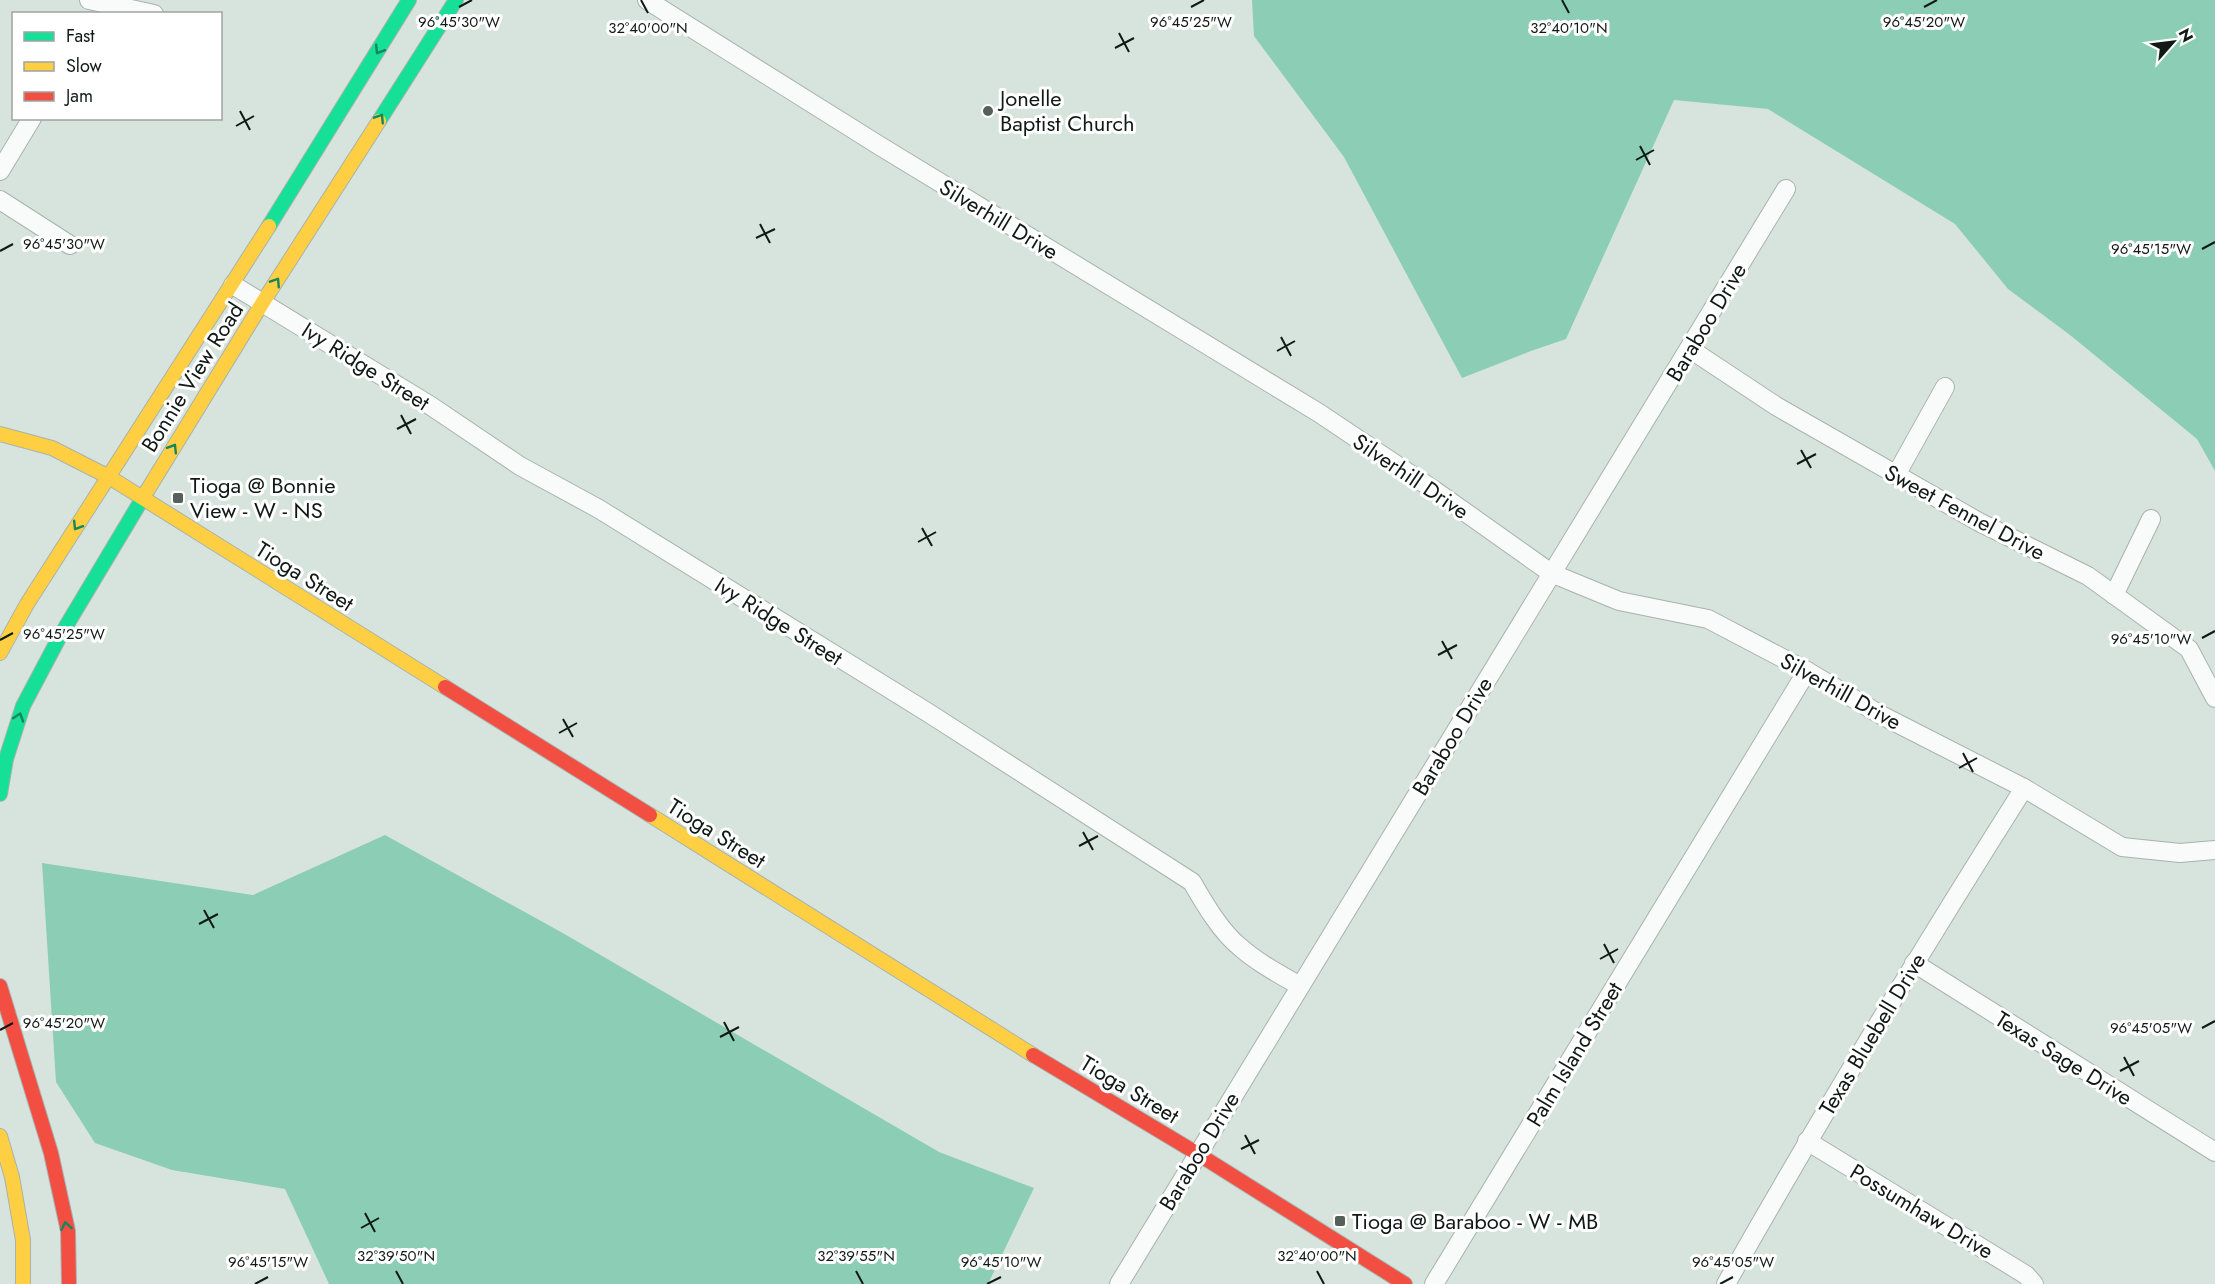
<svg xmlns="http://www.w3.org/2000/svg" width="2215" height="1284" font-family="Jost,sans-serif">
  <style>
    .forest { fill: #8ccdb6 }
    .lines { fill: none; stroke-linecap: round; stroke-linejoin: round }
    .street-casing { stroke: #a8b2ae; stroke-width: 20 }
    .fast-casing { stroke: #a8b2ae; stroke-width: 16 }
    .slow-casing { stroke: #a8b2ae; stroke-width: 16 }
    .jam-casing { stroke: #a8b2ae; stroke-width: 16 }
    .street { stroke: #f9fbfa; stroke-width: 18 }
    .fast { stroke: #16e098; stroke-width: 14 }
    .slow { stroke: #ffcf43; stroke-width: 14 }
    .jam { stroke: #f24e42; stroke-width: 14 }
    .oneway { stroke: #13865d }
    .ticks { fill: none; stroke: #101915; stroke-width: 2 }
    .poi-dot { fill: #56605b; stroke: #fff; stroke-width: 2 }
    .labels { text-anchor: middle; stroke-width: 6; stroke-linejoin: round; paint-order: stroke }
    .poi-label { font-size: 22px; fill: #101915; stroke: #fff; text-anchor: start }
    .street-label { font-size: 22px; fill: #101915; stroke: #fff }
    .ticks-label { font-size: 15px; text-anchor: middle; fill: #101915; stroke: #fff; stroke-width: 6; stroke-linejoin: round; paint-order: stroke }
  </style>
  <rect width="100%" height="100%" fill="#d7e4de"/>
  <!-- forest -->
  <g class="forest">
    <path d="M1252,0H2215V471L2197,439L2070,335L2008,289L1955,224L1768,109L1674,100L1566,339L1531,351L1462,378L1344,157L1254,36Z"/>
    <path d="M385,835L561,932L939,1152L1034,1188L988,1284H329L285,1189L172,1170L95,1143L56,1082L42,863L253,895Z"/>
  </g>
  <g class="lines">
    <!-- street casing -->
    <g class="street-casing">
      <g id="street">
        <path d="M89,0L154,14"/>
        <path d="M647,0L880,146L1319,413L1434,490L1551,573L1619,601L1708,619L1807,671L1881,715L2024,788L2122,847L2180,853L2215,850"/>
        <path d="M0,171L32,118"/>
        <path d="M0,200L70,245"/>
        <path d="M233,285L431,406L520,466L599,509L927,712L1192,882C1204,903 1221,932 1240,947C1258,963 1279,974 1300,986"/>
        <path d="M1690,349L1776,406L1979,522L2088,576L2189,649L2215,698"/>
        <path d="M1896,475L1945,387"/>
        <path d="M2114,595L2151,519"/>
        <path d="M1914,963L2215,1152"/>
        <path d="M1807,1141L2026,1275L2034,1284"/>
        <path d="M1119,1284L1786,189"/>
        <path d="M1434,1284L1807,671"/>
        <path d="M1726,1284C1821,1116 1921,951 2024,788"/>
      </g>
    </g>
    <!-- fast casing -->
    <g class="fast-casing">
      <g id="fast">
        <path d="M379,121L456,0"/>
        <path d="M269,226L409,0"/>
        <path d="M0,794L6,759L23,706L59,638L147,491"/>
      </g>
    </g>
    <!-- slow casing -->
    <g class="slow-casing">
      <g id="slow">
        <path d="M0,434L52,448L109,477L445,687"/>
        <path d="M147,491L263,302L379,121"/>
        <path d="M0,653L27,604L269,226"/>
        <path d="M650,815L1033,1055"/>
        <path d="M0,1136L12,1177L23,1240V1284"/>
      </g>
    </g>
    <!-- jam casing -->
    <g class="jam-casing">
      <g id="jam">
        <path d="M445,687L650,815"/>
        <path d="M0,986L51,1153L68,1231L69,1284"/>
        <path d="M1033,1055L1198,1154L1405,1284"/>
      </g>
    </g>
    <!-- street -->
    <use href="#street" class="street"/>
    <!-- fast -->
    <use href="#fast" class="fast"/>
    <!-- slow -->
    <use href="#slow" class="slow"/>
    <!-- jam -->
    <use href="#jam" class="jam"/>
  </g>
  <!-- one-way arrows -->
  <defs><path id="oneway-chevron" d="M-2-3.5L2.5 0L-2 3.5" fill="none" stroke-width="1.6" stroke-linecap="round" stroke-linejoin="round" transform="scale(1.5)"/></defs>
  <g class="oneway">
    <use href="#oneway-chevron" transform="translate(379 50) rotate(122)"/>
    <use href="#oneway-chevron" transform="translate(380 118) rotate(-57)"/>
    <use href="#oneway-chevron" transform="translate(276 282) rotate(-57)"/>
    <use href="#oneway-chevron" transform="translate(173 448) rotate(-58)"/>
    <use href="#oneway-chevron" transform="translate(77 526) rotate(122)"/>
    <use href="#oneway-chevron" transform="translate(19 717) rotate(-72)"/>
    <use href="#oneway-chevron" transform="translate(66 1226) rotate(-100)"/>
  </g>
  <!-- ticks -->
  <path class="ticks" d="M641,0L648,13M1562,0L1569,13M459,7L472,0M1191,7L1204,0M1924,7L1937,0M1119,33L1129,52M1115,48L1134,38M240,111L250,130M236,126L254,116M1640,146L1650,165M1636,160L1654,150M760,224L770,243M756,238L775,229M2202,249L2215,242M0,251L13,244M1281,337L1291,356M1277,351L1295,341M401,415L411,434M397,429L416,419M1801,450L1811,468M1797,464L1816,454M922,528L932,546M918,542L936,532M2202,638L2215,631M0,640L13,633M1442,641L1452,659M1438,655L1457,645M563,719L573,737M559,733L577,723M1963,753L1973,772M1959,768L1977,758M1083,832L1093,850M1079,846L1098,836M204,910L214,928M199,924L218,914M1604,944L1614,963M1600,959L1618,949M724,1022L734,1041M2202,1028L2215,1021M0,1030L13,1023M720,1037L739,1027M2124,1057L2134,1076M2120,1071L2139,1061M1245,1135L1255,1154M1241,1149L1259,1140M365,1213L375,1232M361,1228L379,1218M396,1271L403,1284M856,1271L863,1284M1317,1271L1324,1284M255,1284L268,1277M987,1284L1001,1277M1720,1284L1733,1277"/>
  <!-- markers -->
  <g class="poi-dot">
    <circle cx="988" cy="111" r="6"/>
    <rect x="172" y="492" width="12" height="12" rx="3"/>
    <rect x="1334" y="1215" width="12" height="12" rx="3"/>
  </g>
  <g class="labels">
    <!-- poi labels -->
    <g class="poi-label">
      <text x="1000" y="106">Jonelle<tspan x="1000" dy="25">Baptist Church</tspan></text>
      <text x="190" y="493">Tioga @ Bonnie<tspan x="190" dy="25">View - W - NS</tspan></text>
      <text x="1352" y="1229">Tioga @ Baraboo - W - MB</text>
    </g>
    <!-- street labels -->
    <g class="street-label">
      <text transform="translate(999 219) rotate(31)" y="8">Silverhill Drive</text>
      <text transform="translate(1706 322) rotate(-59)" y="8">Baraboo Drive</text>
      <text transform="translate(366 366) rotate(32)" y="8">Ivy Ridge Street</text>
      <text transform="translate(192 377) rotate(-58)" y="8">Bonnie View Road</text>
      <text transform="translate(1411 476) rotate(34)" y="8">Silverhill Drive</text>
      <text transform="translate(1965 512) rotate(28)" y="8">Sweet Fennel Drive</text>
      <text transform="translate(305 576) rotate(32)" y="8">Tioga Street</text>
      <text transform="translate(779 621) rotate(32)" y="8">Ivy Ridge Street</text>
      <text transform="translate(1841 691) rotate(29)" y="8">Silverhill Drive</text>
      <text transform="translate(1452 736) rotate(-59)" y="8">Baraboo Drive</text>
      <text transform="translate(717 833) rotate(32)" y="8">Tioga Street</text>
      <text transform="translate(1872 1034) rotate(-59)" y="8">Texas Bluebell Drive</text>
      <text transform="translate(1574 1054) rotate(-59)" y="8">Palm Island Street</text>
      <text transform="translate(2064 1058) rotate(32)" y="8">Texas Sage Drive</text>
      <text transform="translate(1130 1089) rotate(31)" y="8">Tioga Street</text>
      <text transform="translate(1199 1151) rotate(-59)" y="8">Baraboo Drive</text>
      <text transform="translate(1922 1211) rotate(31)" y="8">Possumhaw Drive</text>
    </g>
  </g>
  <g class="ticks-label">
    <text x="459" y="27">96°45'30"W</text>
    <text x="1191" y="27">96°45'25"W</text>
    <text x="1924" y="27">96°45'20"W</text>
    <text x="648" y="33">32°40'00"N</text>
    <text x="1569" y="33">32°40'10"N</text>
    <text x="64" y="249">96°45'30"W</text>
    <text x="2151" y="254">96°45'15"W</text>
    <text x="64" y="639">96°45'25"W</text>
    <text x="2151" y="644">96°45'10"W</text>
    <text x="64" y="1028">96°45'20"W</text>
    <text x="2151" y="1033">96°45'05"W</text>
    <text x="396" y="1261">32°39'50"N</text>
    <text x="856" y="1261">32°39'55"N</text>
    <text x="1317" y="1261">32°40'00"N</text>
    <text x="268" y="1267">96°45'15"W</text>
    <text x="1001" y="1267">96°45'10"W</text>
    <text x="1733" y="1267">96°45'05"W</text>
  </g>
  <!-- legend -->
  <rect x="12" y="12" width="210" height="108" fill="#ffffff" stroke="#9fa3a1" stroke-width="1.5"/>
  <rect x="24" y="32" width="30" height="9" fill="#16e098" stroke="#9fa3a1" stroke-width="1.5"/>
  <text x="66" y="42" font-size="18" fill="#101915">Fast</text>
  <rect x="24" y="62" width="30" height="9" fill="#ffcf43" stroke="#9fa3a1" stroke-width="1.5"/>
  <text x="66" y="72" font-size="18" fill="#101915">Slow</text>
  <rect x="24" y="92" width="30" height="9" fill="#f24e42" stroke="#9fa3a1" stroke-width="1.5"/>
  <text x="66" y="102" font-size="18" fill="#101915">Jam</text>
  <!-- north arrow -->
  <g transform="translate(2173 42) rotate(62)" stroke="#ffffff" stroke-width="4.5" paint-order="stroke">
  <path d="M0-4.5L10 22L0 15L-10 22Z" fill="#101915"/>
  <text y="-9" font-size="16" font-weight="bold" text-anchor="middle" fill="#101915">N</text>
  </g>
</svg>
